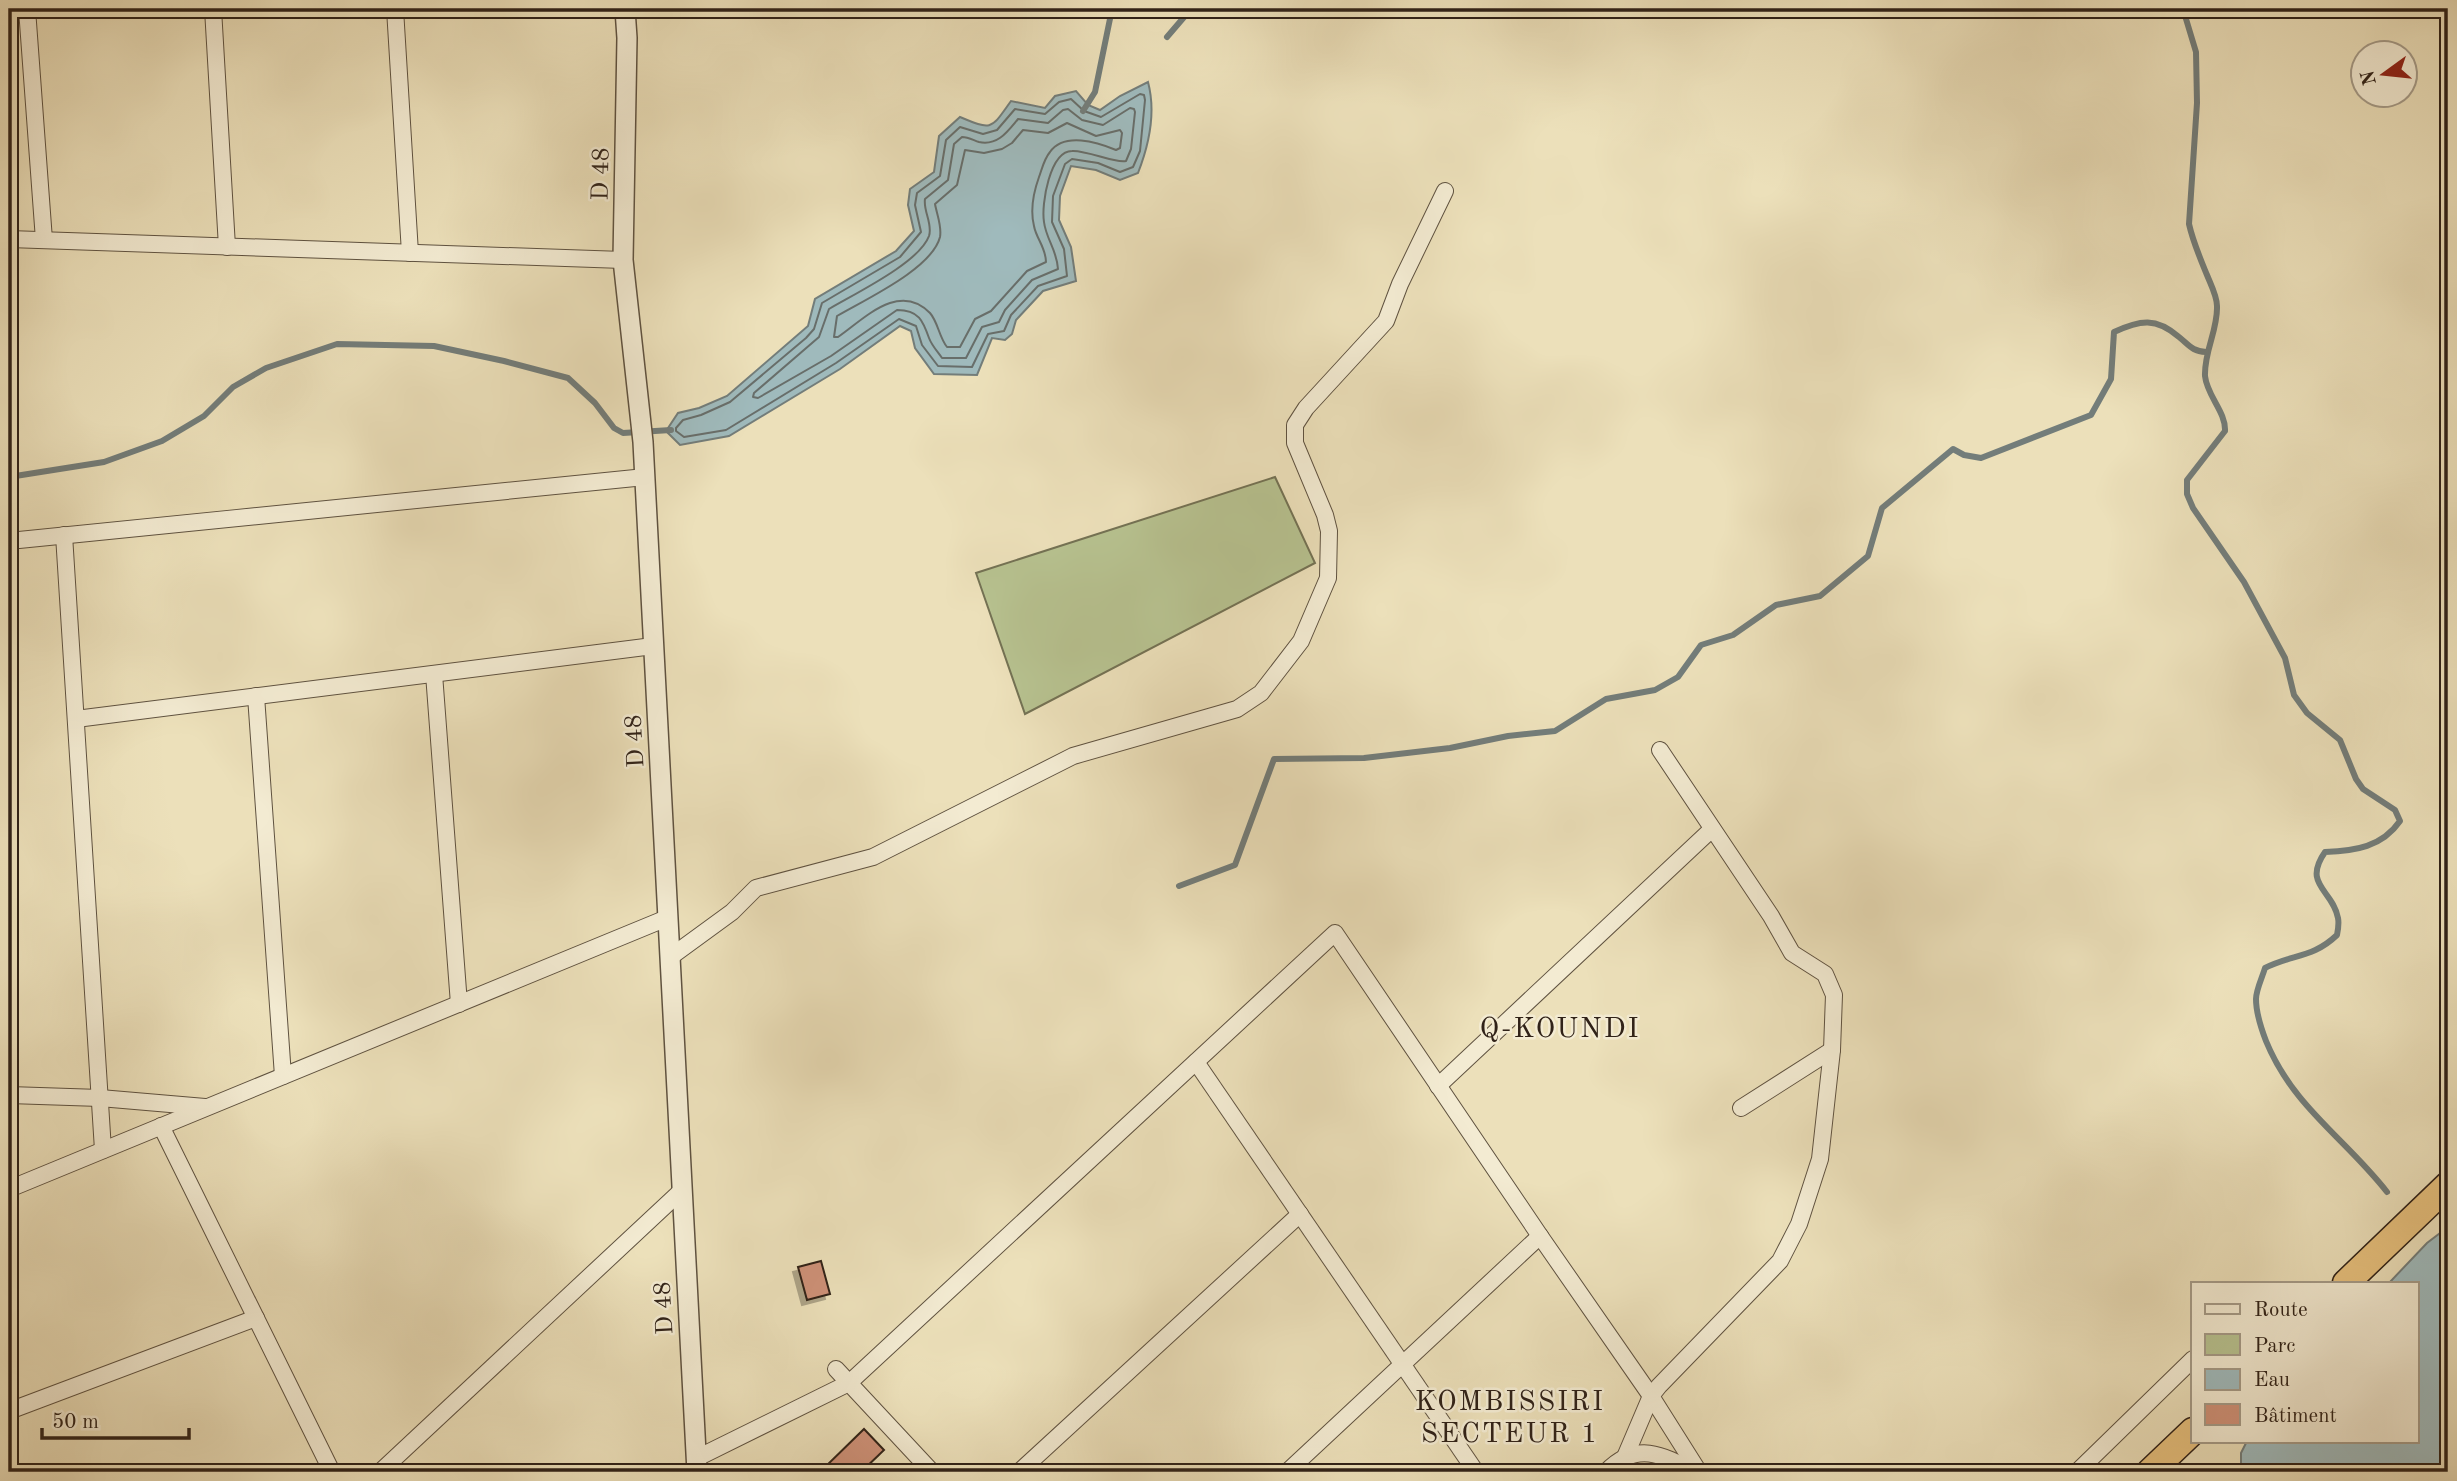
<svg xmlns="http://www.w3.org/2000/svg" width="2457" height="1481" font-family="'Old Standard TT',serif">
  <style>
    .green { fill: #b7c290; stroke: #747254; stroke-width: 2 }
    .water { fill: #9fbabc; stroke: #737d7a; stroke-width: 2 }
    .lines { fill: none; stroke-linecap: round; stroke-linejoin: round }
    .shore { stroke: #686e6a; stroke-width: 2 }
    .stream { stroke: #737d7a; stroke-width: 6 }
    .building { fill: #ce9178; stroke: #302218; stroke-width: 2; filter: url(#shadow) }
    .minor-casing { stroke: #5f5240; stroke-width: 18 }
    .tertiary-casing { stroke: #5f5240; stroke-width: 22 }
    .trunk-casing { stroke: #302218; stroke-width: 29 }
    .minor { stroke: #f3ebd2; stroke-width: 16 }
    .tertiary { stroke: #f3ebd2; stroke-width: 19 }
    .trunk { stroke: #e6c07d; stroke-width: 26 }
    .labels { text-anchor: middle; stroke-width: 5; stroke-linejoin: round; paint-order: stroke }
    .street-label { font-size: 24px; fill: #302218; stroke: #f3ebd2 }
    .quarter-label { font-size: 28px; letter-spacing: 2px; fill: #302218; stroke: #f3ebd2 }
  </style>
  <defs>
    <filter id="shadow"><feDropShadow dx="-5" dy="5" stdDeviation="0" flood-color="#0004"/></filter>
  </defs>
  <rect width="100%" height="100%" fill="#ece0ba"/>
  <filter id="stains"><feTurbulence type="fractalNoise" baseFrequency=".00286" numOctaves="4"/><feColorMatrix values="0 0 0 0 .2 0 0 0 0 .09 0 0 0 0 .02 0 0 0 .5 -.17"/></filter>
  <radialGradient id="worn" r=".72"><stop offset=".6" stop-color="#630" stop-opacity="0"/><stop offset="1" stop-color="#630" stop-opacity=".3"/></radialGradient>
  <!-- green -->
  <path class="green" d="M1275,477L1315,563L1025,714L976,573Z"/>
  <!-- water -->
  <g class="water">
    <path d="M1148,82C1156,112 1149,145 1138,173L1120,180L1096,170L1071,166L1060,196L1059,220L1071,247L1076,281L1043,291L1016,320L1012,334L1005,340L992,338L977,375L934,374L915,348L911,331L900,326L840,369L729,436L680,445L666,431L678,413L699,408L727,396L808,326L815,299L896,251L914,231L908,205L910,189L934,172L939,136L960,117C993,131 991,129 1011,101L1045,108L1055,96L1076,91L1088,105L1100,110L1120,96Z"/>
    <path d="M2448,1227V1472H2241V1453L2247,1441H2417V1283H2389L2427,1243Z"/>
  </g>
  <g class="lines">
    <!-- shore -->
    <g class="shore">
      <path d="M1140,94L1144,95L1145,100L1140,151L1133,167L1120,172L1098,163L1072,159L1065,164L1053,196L1052,222L1064,249L1067,276L1038,286L1011,315L1004,331L988,334L972,367L938,366L922,345L916,326L899,319L836,363L726,430L684,437L676,431V428L683,420L701,415L730,402L806,338L814,329L822,303L900,257L921,232L915,205L917,193L940,176L946,140L960,127L983,134L997,130L1015,109L1045,114L1059,102L1071,99L1084,111L1101,117Z"/>
      <path d="M1130,108L1134,109L1135,112L1131,149L1126,161C1116,164 1087,150 1072,151C1050,151 1041,204 1044,222C1046,239 1057,250 1058,269L1032,280L1005,310L999,322L982,327L966,358H942C938,352 932,346 929,338C923,321 919,310 897,310L831,356L758,398L753,397L754,393L819,337L829,309C854,294 919,263 929,236C933,224 923,211 925,199L948,180L954,144L962,137C968,137 973,140 979,142C998,146 1008,131 1018,119L1048,123L1063,110L1068,109L1082,120L1103,125Z"/>
      <path d="M1067,123L1096,136L1120,130L1122,133L1120,148L1116,150C1097,142 1064,132 1050,152C1044,159 1042,169 1039,177C1034,191 1030,210 1034,226C1036,238 1046,248 1046,262L1027,271L991,311L975,319L960,347H947C939,337 938,322 930,313C899,281 864,319 838,337H834L837,316C864,300 932,269 940,237C942,226 937,215 935,204L957,185L965,150L984,153L1002,149L1012,143L1023,130L1048,133Z"/>
    </g>
    <!-- stream -->
    <g class="stream">
      <path d="M2183,9L2196,52L2197,103L2189,224C2193,242 2200,258 2207,275C2211,285 2217,296 2217,306C2218,330 2204,351 2205,376C2207,396 2226,412 2225,431L2187,480V494L2193,508L2244,582L2285,658L2294,695L2307,713L2340,740L2356,779L2363,789L2395,810L2400,821C2382,847 2355,851 2325,852C2302,885 2333,890 2338,918C2339,923 2338,930 2337,935C2313,958 2293,954 2265,968C2262,978 2256,990 2256,999C2256,1014 2261,1028 2266,1041C2293,1107 2345,1138 2387,1192"/>
      <path d="M1167,37L1191,9"/>
      <path d="M1083,111L1095,92L1112,9"/>
      <path d="M9,477L104,462L162,441L204,416L233,387L266,368L337,344L434,346L504,361L568,378L595,403L614,428L623,433L671,430"/>
      <path d="M1179,886L1235,865L1274,759L1364,758L1450,748L1508,736L1555,731L1606,699L1655,690L1678,677L1701,645L1733,635L1776,605L1820,596L1868,556L1882,508L1953,449L1964,455L1981,458L2091,415L2111,379L2114,332C2140,320 2156,317 2179,337C2190,346 2192,351 2206,352"/>
    </g>
  </g>
  <!-- building -->
  <g class="building">
    <path d="M821,1261L830,1294L807,1300L798,1267Z"/>
    <path d="M864,1429L884,1450L861,1472H825L822,1470Z"/>
  </g>
  <g class="lines">
    <!-- minor casing -->
    <g class="minor-casing">
      <g id="minor">
        <path d="M27,9L44,240"/>
        <path d="M213,9L227,247"/>
        <path d="M395,9L410,253"/>
        <path d="M9,239L623,260"/>
        <path d="M64,535L103,1150"/>
        <path d="M9,541L645,477"/>
        <path d="M434,674L459,1004"/>
        <path d="M256,696L283,1076"/>
        <path d="M76,719L653,646"/>
        <path d="M669,958L732,912L756,888L873,857L1073,756L1237,709L1261,693L1301,641L1328,578L1329,531L1325,515L1295,443V425L1306,408L1386,321L1400,284L1445,191"/>
        <path d="M1196,1062L1476,1472"/>
        <path d="M1438,1086L1712,829"/>
        <path d="M9,1095L100,1098L205,1107"/>
        <path d="M1741,1108L1832,1050"/>
        <path d="M161,1126L332,1472"/>
        <path d="M9,1189L667,918"/>
        <path d="M836,1369L932,1472"/>
        <path d="M9,1411L256,1318"/>
        <path d="M1625,1457L1651,1396L1659,1386L1780,1261L1799,1224L1820,1159L1832,1050L1834,995L1825,974L1792,953L1771,916L1660,750"/>
        <path d="M695,1459L849,1383L1335,933L1540,1236L1651,1396L1699,1472"/>
        <path d="M380,1472L681,1191"/>
        <path d="M1019,1472L1300,1214"/>
        <path d="M1287,1472L1540,1236"/>
        <path d="M1606,1472C1636,1441 1662,1454 1694,1472"/>
        <path d="M2077,1472L2193,1359"/>
      </g>
    </g>
    <!-- tertiary casing -->
    <g class="tertiary-casing">
      <path id="tertiary" d="M625,9L627,38L623,260L643,442L697,1472"/>
    </g>
    <!-- trunk casing -->
    <g class="trunk-casing">
      <g id="trunk">
        <path d="M2346,1283L2448,1185"/>
        <path d="M2150,1472L2193,1431"/>
      </g>
    </g>
    <!-- minor -->
    <use href="#minor" class="minor"/>
    <!-- tertiary -->
    <use href="#tertiary" class="tertiary"/>
    <!-- trunk -->
    <use href="#trunk" class="trunk"/>
  </g>
  <g class="labels">
    <!-- street labels -->
    <g class="street-label">
      <text transform="translate(600 174) rotate(-89)" y="8">D 48</text>
      <text transform="translate(634 741) rotate(-93)" y="8">D 48</text>
      <text transform="translate(663 1308) rotate(-93)" y="8">D 48</text>
    </g>
    <!-- quarter labels -->
    <g class="quarter-label">
      <text x="1560" y="1037">Q-KOUNDI</text>
      <text x="1510" y="1410">KOMBISSIRI<tspan x="1510" dy="32">SECTEUR 1</tspan></text>
    </g>
  </g>
  <!-- margin -->
  <rect width="2457" height="1481" fill="none" stroke="#ece0ba" stroke-width="35"/>
  <rect x="10" y="10" width="2436" height="1460" fill="none" stroke="#302218" stroke-width="3.5"/>
  <rect x="18" y="18" width="2422" height="1446" fill="none" stroke="#302218" stroke-width="2"/>
  <!-- legend -->
  <rect x="2191" y="1282" width="228" height="161" fill="#f3ebd2" stroke="#a59b88" stroke-width="2"/>
  <rect x="2205" y="1304" width="35" height="10" fill="#f3ebd2" stroke="#a59b88" stroke-width="2"/>
  <text x="2254" y="1316" font-size="21" fill="#302218">Route</text>
  <rect x="2205" y="1334" width="35" height="21" fill="#b7c290" stroke="#a59b88" stroke-width="2"/>
  <text x="2254" y="1352" font-size="21" fill="#302218">Parc</text>
  <rect x="2205" y="1369" width="35" height="21" fill="#9fbabc" stroke="#a59b88" stroke-width="2"/>
  <text x="2254" y="1386" font-size="21" fill="#302218">Eau</text>
  <rect x="2205" y="1404" width="35" height="21" fill="#ce9178" stroke="#a59b88" stroke-width="2"/>
  <text x="2254" y="1422" font-size="21" fill="#302218">Bâtiment</text>
  <!-- north arrow -->
  <g transform="translate(2384 74) rotate(255)"><circle r="33" fill="#f3ebd2" stroke="#a59b88" stroke-width="2"/>
  <path d="M0-5L12 26L0 18L-12 26Z" fill="#8f2418"/>
  <text y="-10" font-size="19" font-weight="bold" text-anchor="middle" fill="#302218">N</text>
  </g>
  <!-- scale -->
  <path d="M42 1428v10h147v-10" fill="none" stroke="#302218" stroke-width="3.5"/>
  <text x="52" y="1428" font-size="21" fill="#302218" stroke="#f3ebd2" stroke-width="5" paint-order="stroke">50 m</text>
  <rect width="100%" height="100%" filter="url(#stains)"/>
  <rect width="100%" height="100%" fill="url(#worn)"/>
</svg>
